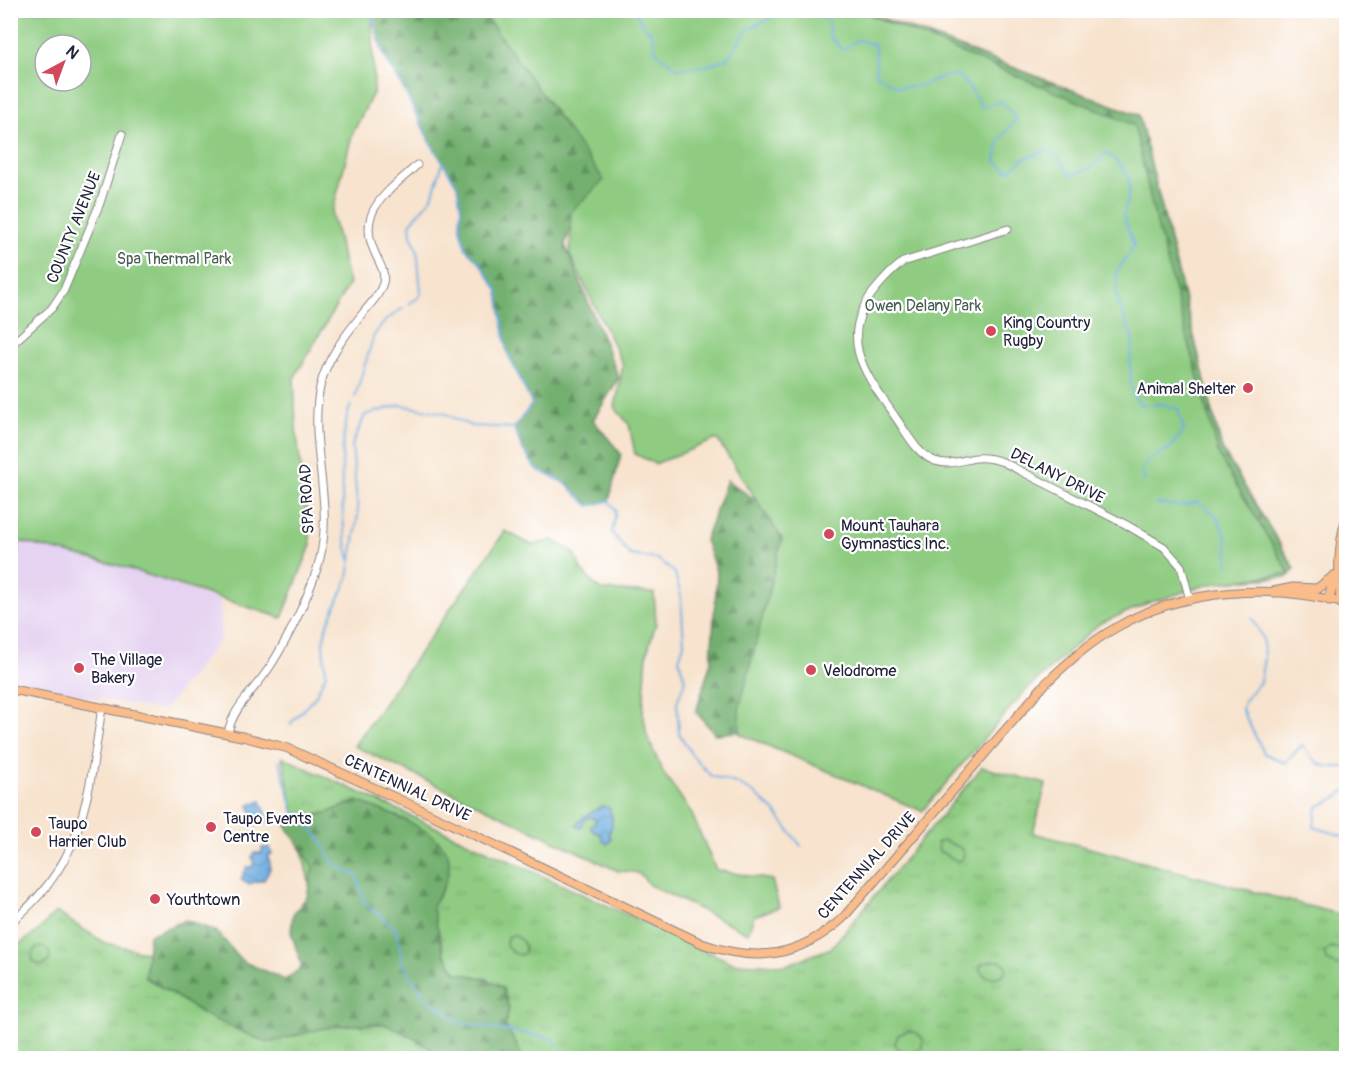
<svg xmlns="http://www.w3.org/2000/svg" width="1357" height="1069" font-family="Pangolin,sans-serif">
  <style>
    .built { fill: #e5d3f1 }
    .grass { fill: url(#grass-tufts); stroke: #58775e; stroke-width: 1.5 }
    .forest { fill: url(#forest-firs); stroke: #4a6956; stroke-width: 1.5 }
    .park { fill: #8fcc82; stroke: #58775e; stroke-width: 1.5; fill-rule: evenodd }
    .water { fill: url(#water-waves); stroke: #47678e; stroke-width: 1.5 }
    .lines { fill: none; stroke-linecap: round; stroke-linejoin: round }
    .stream { stroke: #6cace0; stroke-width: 2 }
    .minor-casing { stroke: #8c8284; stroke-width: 9 }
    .major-casing { stroke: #8c8284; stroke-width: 10 }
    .highway-casing { stroke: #8c8284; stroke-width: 11 }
    .minor { stroke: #fff; stroke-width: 7 }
    .major { stroke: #f9bc8a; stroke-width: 8 }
    .highway { stroke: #f9bc8a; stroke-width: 9 }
    .poi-dot { fill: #d1495b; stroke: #fff; stroke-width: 2 }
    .labels { text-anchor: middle; stroke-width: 4.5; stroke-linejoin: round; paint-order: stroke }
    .street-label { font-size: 16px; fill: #22223b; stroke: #fff }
    .park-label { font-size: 16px; fill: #485e54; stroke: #fff }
    .poi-label { font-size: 16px; fill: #22223b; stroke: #fff; text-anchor: start }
  </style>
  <defs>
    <pattern id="grass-tufts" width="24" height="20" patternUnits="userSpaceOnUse" patternTransform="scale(1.5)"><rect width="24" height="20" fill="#8fcc82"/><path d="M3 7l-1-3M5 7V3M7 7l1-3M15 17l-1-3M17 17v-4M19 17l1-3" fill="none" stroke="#7baf71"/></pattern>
    <pattern id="forest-firs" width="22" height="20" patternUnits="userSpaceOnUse" patternTransform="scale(1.5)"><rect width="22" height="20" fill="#73b070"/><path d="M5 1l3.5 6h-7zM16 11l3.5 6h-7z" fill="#5e8f5d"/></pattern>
    <pattern id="water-waves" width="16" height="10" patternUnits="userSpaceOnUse" patternTransform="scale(1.5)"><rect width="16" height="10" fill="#6cace0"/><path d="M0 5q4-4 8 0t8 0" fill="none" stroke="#588cb7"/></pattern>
  </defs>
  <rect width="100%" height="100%" fill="#fff"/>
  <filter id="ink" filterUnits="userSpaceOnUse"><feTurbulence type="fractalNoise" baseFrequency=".0167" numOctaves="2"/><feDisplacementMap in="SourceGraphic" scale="12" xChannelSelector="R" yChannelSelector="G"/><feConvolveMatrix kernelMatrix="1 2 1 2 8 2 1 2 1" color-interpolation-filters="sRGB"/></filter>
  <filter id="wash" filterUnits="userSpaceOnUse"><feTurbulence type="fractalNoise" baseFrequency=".008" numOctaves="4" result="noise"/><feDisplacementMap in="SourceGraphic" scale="24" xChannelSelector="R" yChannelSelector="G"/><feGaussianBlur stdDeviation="1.35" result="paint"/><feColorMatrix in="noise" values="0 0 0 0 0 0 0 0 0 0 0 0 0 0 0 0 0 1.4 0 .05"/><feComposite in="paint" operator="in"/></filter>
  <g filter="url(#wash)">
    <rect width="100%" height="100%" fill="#f7e3ce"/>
    <!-- built -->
    <path class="built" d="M18,541L120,566L220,600L221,639L163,711L11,682V573L16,574Z"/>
    <!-- grass -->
    <path class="grass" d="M282,757L733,963L786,965L831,948L982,767L1046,784L1033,833L1346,916V1058H11L10,951L38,931L56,912L105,943L333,994Z"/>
    <!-- forest -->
    <g class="forest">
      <path d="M370,11H864L1139,115L1222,449L1295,569L1288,577L1219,582L576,209L565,245L619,378L593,420L621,454L609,501L589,506L565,483L536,469L522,448L514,428L532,404L507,352L498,291L480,263L466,249L460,229L461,208L457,185L430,142L401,84L384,56Z"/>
      <path d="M727,480L777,515L781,538L811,564L796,595L767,598L745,694L758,730L715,734L696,712L711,661L717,574L705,540Z"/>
      <path d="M357,801C381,810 446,831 449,859C451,877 441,892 432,906L444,953L456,972L487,979L503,988L509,1009L505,1025L519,1049L522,1058H441L433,1050L412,1037L384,1024L333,1026L267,1043L207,1016L145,977L149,935L186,920L217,932L242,961L285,980L302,967L291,932L293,914L307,897L313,866L284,823L329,812Z"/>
    </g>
    <!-- park -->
    <g class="park">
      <path d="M507,10L861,11L1134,125L1153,210L1219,456L1289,573L1210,584L1148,603L1099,624L1025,691L922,811L740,734L739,710L782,539L717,439L655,464L635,454L629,424L615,408L623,365L570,255L571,212L604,180L487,18Z"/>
      <path d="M11,11H372L374,91L352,135L332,214L349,284L294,378L296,429L311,545L282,618L120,566L18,541L16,575L11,573ZM45,45H81V81H45Z"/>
      <path d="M505,531L532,545L553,540L575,553L581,570L600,590L654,593L656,623L647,653L643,712L647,736L663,772L691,812L716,870L772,880L779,907L754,916L748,933L649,885C639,870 635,872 618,871L354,746Z"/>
      <path d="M943,840L961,848L964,854L962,860L957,861L939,851L937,843Z"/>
      <path d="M514,935C521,939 530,947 522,955L513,953L506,945L507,937Z"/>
      <path d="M1331,947L1346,951V963L1336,965L1327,961L1324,953Z"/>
      <circle cx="41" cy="956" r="9"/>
      <path d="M993,961H1000L1006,965V970L1003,975C994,979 983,979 980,969L981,964Z"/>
      <path d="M908,1031L917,1033L923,1039L922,1047C913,1055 902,1055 895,1044L898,1035Z"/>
    </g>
    <!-- water -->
    <g class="water">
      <path d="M261,801L269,821L256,825L249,805Z"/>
      <path d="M603,806L609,808C613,815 613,827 609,833L611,840L607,844L603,841L601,835L592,830L591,827L596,821L594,818L589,817L584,820L581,828L576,826L583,817Z"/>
      <path d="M270,847L272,854L267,856C273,866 270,870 264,880L248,884L241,880L247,867H252L254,862L252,857L254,853H262V848Z"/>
    </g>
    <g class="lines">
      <!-- stream -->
      <g class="stream">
        <path d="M370,10L384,56L401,83L430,142L457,185L461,208L460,229L466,249L480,263L498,291L507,352L532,404L514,428"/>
        <path d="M633,10C641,18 642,27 651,32L656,52L678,69L706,66L728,58L747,30L785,10"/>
        <path d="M815,10L828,21L830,37L843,50L857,40L875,45L876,74L898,87L921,86L944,76H959L972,91L982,107L1002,101L1016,119L999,141L996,161L1008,171L1024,159L1047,150L1058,158L1071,175L1093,167L1106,153C1133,171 1134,186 1123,215L1134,246L1117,272L1116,296L1133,340L1130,362L1131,390L1140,405L1163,404L1178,409L1184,431L1170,448L1149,459L1141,472L1145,481"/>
        <path d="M409,304L419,297L421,293L417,249L411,235L410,224L432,197L442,165"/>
        <path d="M355,397L374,335L386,320L403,308"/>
        <path d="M514,428L522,448L536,469L565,483L589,506L609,501L616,510L612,533L630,555L657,559L675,573L681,596L684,644L679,659L685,681L677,702L679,733L692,755L711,776L736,783L754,793L775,812L801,846"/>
        <path d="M1156,504L1181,506L1197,502L1216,515L1226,536L1229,567"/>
        <path d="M350,559C340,528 338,433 351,405"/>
        <path d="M1252,618L1263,638L1264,658L1260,682L1244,701L1242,710L1264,753L1285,763L1302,745C1317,766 1321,768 1346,767"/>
        <path d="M290,724L315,697L326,674L323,644L326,628L348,578L358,515L352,445L365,415L400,405L444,413L471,426L514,428"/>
        <path d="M279,760L293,810L318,836L334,864L357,876L365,903L396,929L403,965L427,999L462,1023L551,1038L558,1046"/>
        <path d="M1346,790L1336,798L1317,807L1314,827L1346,837"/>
        <path d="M566,1053L571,1058"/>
      </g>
    </g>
  </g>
  <g filter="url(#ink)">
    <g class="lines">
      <!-- minor casing -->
      <g class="minor-casing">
        <g id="minor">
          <path d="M1008,229L903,262C891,271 883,280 874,291C836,340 867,376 896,418C907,433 917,455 935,461C949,466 962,460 976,458C985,457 994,459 1003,462L1125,524L1164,547L1181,566L1190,600"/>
          <path d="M10,346L52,308L64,290L100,203L122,134"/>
          <path d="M228,733C233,706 257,688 271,665C289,637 312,590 320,558C334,501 308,444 320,387C327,357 345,336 363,313C370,304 380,295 383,283C386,272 379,263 375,253C355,210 389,192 417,165"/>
          <path d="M10,923C85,863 88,796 102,708"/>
        </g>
      </g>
      <!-- major casing -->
      <g class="major-casing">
        <path id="major" d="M10,689L244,737L287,748L409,804L703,944C757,963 798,957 842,919L1045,684C1067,663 1090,642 1117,627C1184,588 1274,583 1346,604"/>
      </g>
      <!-- highway casing -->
      <g class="highway-casing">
        <g id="highway">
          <path d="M1273,592L1293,588L1317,589L1334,576"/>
          <path d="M1329,600L1334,576"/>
          <path d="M1341,603C1339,576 1338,547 1346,521"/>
        </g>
      </g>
      <!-- minor -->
      <use href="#minor" class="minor"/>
      <!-- major -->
      <use href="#major" class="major"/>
      <!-- highway -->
      <use href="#highway" class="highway"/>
    </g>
  </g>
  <!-- markers -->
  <g class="poi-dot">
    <circle cx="991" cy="331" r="6"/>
    <circle cx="1248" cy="388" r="6"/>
    <circle cx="829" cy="534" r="6"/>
    <circle cx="79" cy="668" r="6"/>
    <circle cx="811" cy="670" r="6"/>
    <circle cx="211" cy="827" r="6"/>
    <circle cx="36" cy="832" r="6"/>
    <circle cx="155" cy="899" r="6"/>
  </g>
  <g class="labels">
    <!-- street labels -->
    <g class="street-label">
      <text transform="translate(73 227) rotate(-68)" y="6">COUNTY AVENUE</text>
      <text transform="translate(1058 475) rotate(27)" y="6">DELANY DRIVE</text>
      <text transform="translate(306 499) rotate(-93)" y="6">SPA ROAD</text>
      <text transform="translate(408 787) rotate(25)" y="6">CENTENNIAL DRIVE</text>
      <text transform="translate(866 865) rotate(-48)" y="6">CENTENNIAL DRIVE</text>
    </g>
    <!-- park labels -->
    <g class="park-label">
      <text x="174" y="264">Spa Thermal Park</text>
      <text x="923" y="311">Owen Delany Park</text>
    </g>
    <!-- poi labels -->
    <g class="poi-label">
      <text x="1003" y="328">King Country<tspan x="1003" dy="18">Rugby</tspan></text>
      <text x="1236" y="394" text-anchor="end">Animal Shelter</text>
      <text x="841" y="531">Mount Tauhara<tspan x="841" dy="18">Gymnastics Inc.</tspan></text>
      <text x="91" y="665">The Village<tspan x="91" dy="18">Bakery</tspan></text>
      <text x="823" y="676">Velodrome</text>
      <text x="223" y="824">Taupo Events<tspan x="223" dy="18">Centre</tspan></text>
      <text x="48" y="829">Taupo<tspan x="48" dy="18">Harrier Club</tspan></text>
      <text x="167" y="905">Youthtown</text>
    </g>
  </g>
  <!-- margin -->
  <rect width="1357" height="1069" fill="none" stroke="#fff" stroke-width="36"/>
  <!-- north arrow -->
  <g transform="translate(63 63) rotate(41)"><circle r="28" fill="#ffffff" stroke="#a7a7b1" stroke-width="1.5"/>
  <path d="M0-4.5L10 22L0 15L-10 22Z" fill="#d1495b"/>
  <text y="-9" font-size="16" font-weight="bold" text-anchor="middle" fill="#22223b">N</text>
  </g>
</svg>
